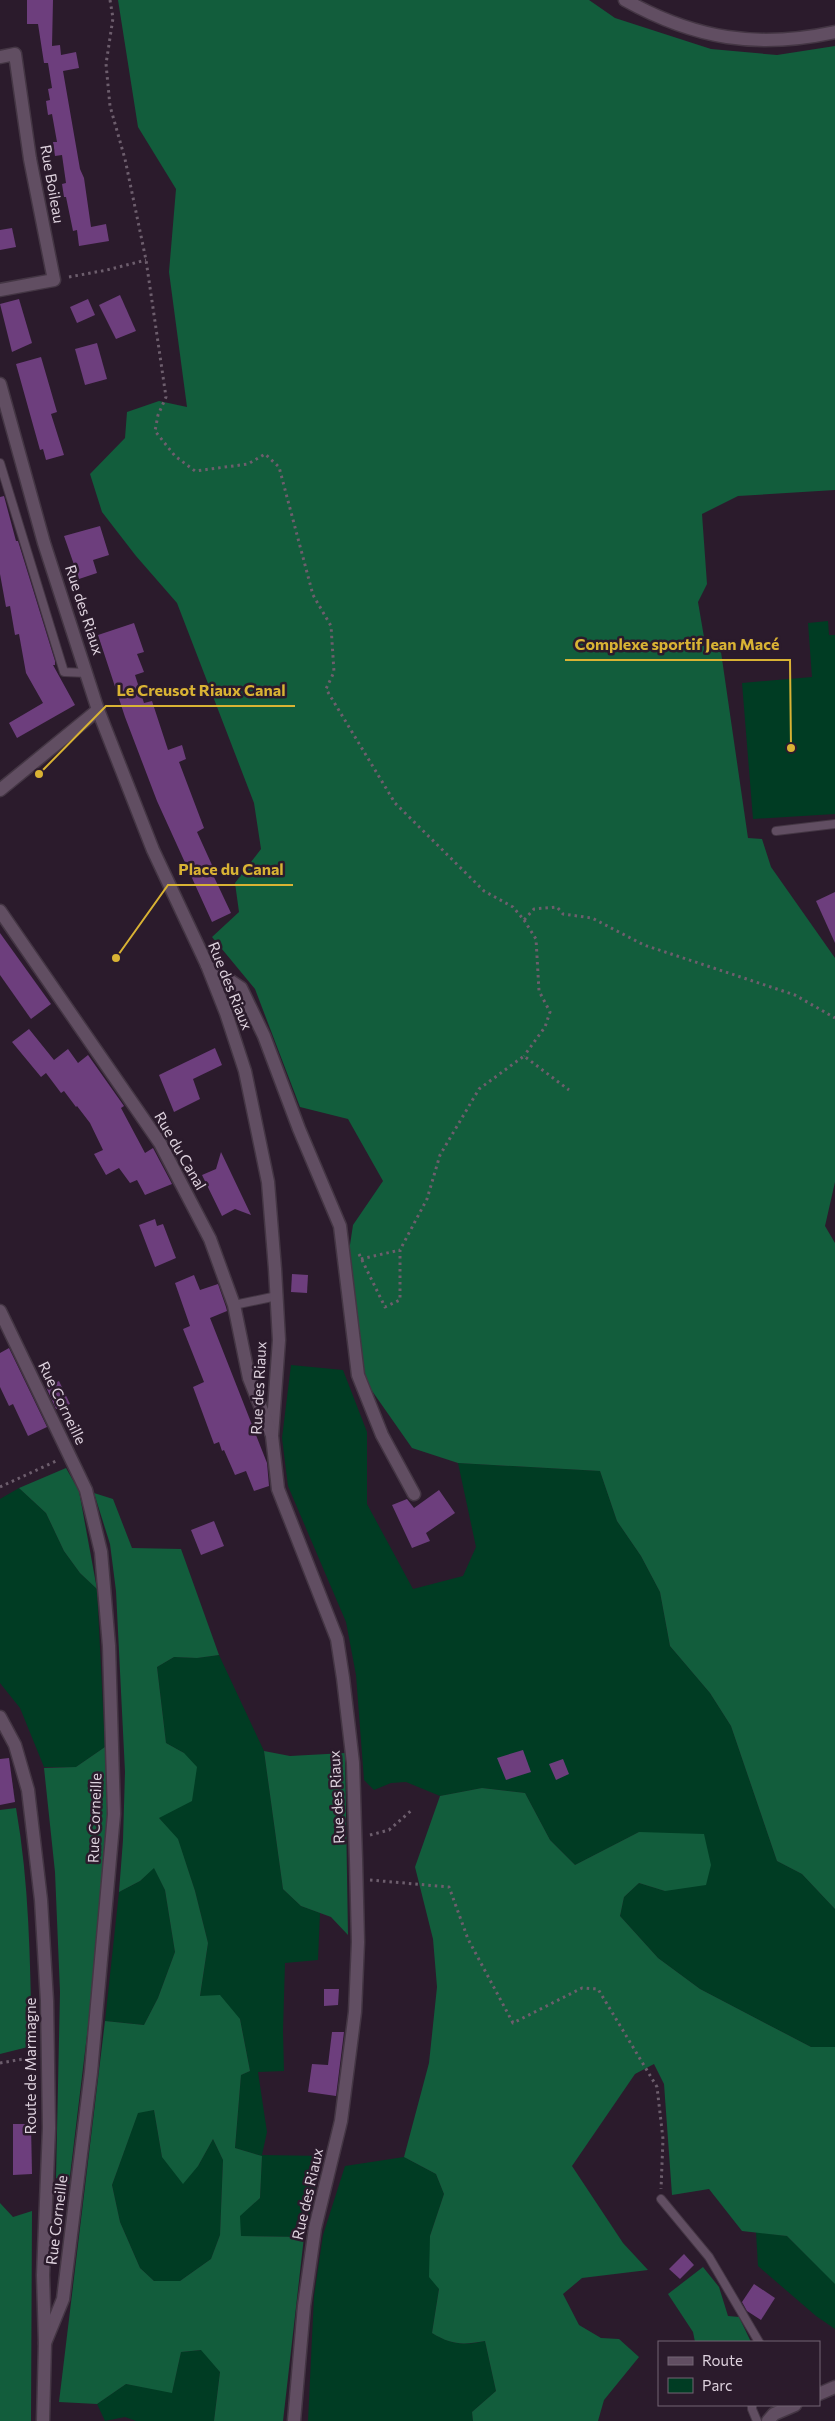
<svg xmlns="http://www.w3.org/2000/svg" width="835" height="2421" font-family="Commissioner,sans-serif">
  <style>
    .green { fill: #003c23 }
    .forest { fill: #125d3c; fill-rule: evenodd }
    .building { fill: #6d3e7d }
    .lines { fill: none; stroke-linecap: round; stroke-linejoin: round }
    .service-casing { stroke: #443644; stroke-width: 10 }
    .minor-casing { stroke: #443644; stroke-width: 15 }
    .tertiary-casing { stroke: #443644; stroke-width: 15 }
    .path { stroke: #6d5e6d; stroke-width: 3; stroke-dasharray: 2.5 4; stroke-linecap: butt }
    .service { stroke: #614e62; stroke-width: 8 }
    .minor { stroke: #614e62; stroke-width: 12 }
    .tertiary { stroke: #614e62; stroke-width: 12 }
    .labels { text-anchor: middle; stroke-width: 5; stroke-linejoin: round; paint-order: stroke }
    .street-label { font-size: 15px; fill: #ded2de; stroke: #2b1b2c }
    .leader { fill: none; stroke: #d9b334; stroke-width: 2 }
    .callout-dot { fill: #d9b334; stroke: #2b1b2c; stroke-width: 2 }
    .callout-label { font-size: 16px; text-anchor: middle; font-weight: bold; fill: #d9b334; stroke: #2b1b2c; stroke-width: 5; stroke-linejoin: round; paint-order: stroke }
  </style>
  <rect width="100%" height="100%" fill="#2b1b2c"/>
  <!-- green -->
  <g class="green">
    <path d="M828,621L829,635H835V814L753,819L742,683L812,677L808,623Z"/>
    <path d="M291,1365L343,1370L367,1432V1504L413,1589L463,1576L476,1547L458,1463L600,1471L617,1521L641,1556L660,1592L670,1646L710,1693L731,1726L777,1861L802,1874L835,1909V2047H811L700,1989L658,1958L620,1916L624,1897L639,1883L665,1891L639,1832L575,1865L550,1840L525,1793L482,1788L440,1796L406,1782L391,1783L374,1790L364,1780L356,1675L346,1622L288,1486L282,1438Z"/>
    <path d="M19,1488L46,1513L64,1551L80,1573L97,1589L105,1747L76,1767H44L20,1708L0,1683V1499Z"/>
    <path d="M219,1655L264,1751L283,1889L301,1906L320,1913L318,1960L285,1963L283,2031L284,2071L258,2072L267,2132L262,2155L323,2156L304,2237L241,2236L239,2216L260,2198L262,2156L235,2148L241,2075L250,2071L240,2019L200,1996L208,1943L195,1891L178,1840L159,1818L184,1753L166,1743L157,1667L174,1657L197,1658Z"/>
    <path d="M154,1867L165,1890L175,1952L158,1998L144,2025L105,2021L119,1892L140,1881Z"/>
    <path d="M154,2110L162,2157L198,2166L213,2139L223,2160L220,2235L211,2259L180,2281H154L140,2268L120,2222L112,2185L138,2112Z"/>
    <path d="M404,2157L436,2174L444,2194L430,2236L439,2289L432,2333C450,2344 464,2346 485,2341L496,2391L472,2412L473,2421H308L314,2296L323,2235L345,2166Z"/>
    <path d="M756,2232L787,2236L835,2283V2329L816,2316L758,2266Z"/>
    <path d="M202,2350L220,2372L214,2421H136L125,2417L105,2421L97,2404L126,2384L172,2392L181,2352Z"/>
  </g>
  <!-- forest -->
  <g class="forest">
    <path d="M118,0H589L615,18L711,49L777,55L835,46V490L738,496L702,514L707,584L698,602L705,643L721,652L748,838L762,839L771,867L835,958V1182L825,1226L835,1243V1909L802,1874L777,1861L731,1726L710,1693L670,1646L660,1592L641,1556L617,1521L600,1471L458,1463L412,1448L363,1378L348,1258L353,1225L383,1181L348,1119L300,1107L255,989L212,937L239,912L235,883L261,849L254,803L177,603L136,556L102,512L90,474L125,438L127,412L159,401L187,407L169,272L176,189L138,127Z"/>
    <path d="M66,1468L79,1491L97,1589L80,1573L64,1551L46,1513L19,1488Z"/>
    <path d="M94,1493L113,1499L132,1548L181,1549L219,1655L197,1658L174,1657L157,1667L166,1743L184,1753L197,1767L192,1801L159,1818L178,1839L195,1891L208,1943L200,1996L220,1995L240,2019L250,2071L241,2075L235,2148L262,2156L260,2198L240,2216L241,2236L304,2237L283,2421H214L220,2372L201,2350L181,2352L172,2393L126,2384L97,2404L59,2402L105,2021L144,2025L158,1998L175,1952L165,1890L154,1868L140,1881L119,1892L123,1840L125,1772L116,1591L110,1544ZM154,2110L162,2157L183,2184L198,2166L213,2139L223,2160L220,2235L211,2259L180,2281H154L140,2268L120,2222L112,2185L138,2113Z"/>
    <path d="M105,1747L110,1816L90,2010L69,2184L56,2178L60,1992L55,1872L44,1768L76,1767Z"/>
    <path d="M264,1751L290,1756L345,1753L348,1935L331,1917L301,1906L283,1889Z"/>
    <path d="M482,1788L525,1793L550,1840L575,1865L639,1832L704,1834L711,1865L706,1885L665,1891L639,1883L624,1897L620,1916L658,1958L700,1989L811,2047H835V2284L787,2236L742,2231L709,2189L672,2195L664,2084L654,2064L635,2074L572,2166L623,2243L648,2270L582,2278L563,2294L579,2325L601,2338L619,2339L639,2357L604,2400L598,2421H473L472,2412L496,2391L485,2341C462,2345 452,2345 432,2333L439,2289L429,2277L430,2236L444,2194L436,2174L404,2157L429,2063L437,1987L433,1939L415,1867L440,1796Z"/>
    <path d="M16,1808C30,1887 30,1967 32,2046L0,2054V1810Z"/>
    <path d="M0,2203L13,2217L32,2211L31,2421H0Z"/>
    <path d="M703,2267L719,2287L728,2316L739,2317L751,2342H695L693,2332L668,2294Z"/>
  </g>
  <!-- building -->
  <g class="building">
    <path d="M27,0H53L52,46L60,45L61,55L76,52L79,68L63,71L80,169L84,178L91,227L106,224L109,241L79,246L77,230L73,231L66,197H64L62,184L66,183L62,155L55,156L53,142H57L52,114L48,115L46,101L50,100L48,89L52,88L48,63H44L38,24H27Z"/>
    <path d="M12,228L16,247L0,250V230Z"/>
    <path d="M120,295L136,331L116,339L99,305Z"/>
    <path d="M19,299L32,343L12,352L0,304Z"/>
    <path d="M88,299L95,315L77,323L70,307Z"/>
    <path d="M97,343L107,379L85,385L75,349Z"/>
    <path d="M41,357L57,412L51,414L64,455L46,460L43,449L40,450L16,364Z"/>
    <path d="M4,496L16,541H18L55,661V665H53L75,705L17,738L9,723L43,703L26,673L19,634L15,635L10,606L6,607L0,574V497Z"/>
    <path d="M100,526L109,555L93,560L97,573L79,579L64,536Z"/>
    <path d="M134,623L144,652L137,654L144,672L135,675L144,703L152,701L168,750L182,745L186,759L179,762L204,828L197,832L217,876L214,877L231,913L212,922L157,801L125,717L98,635Z"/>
    <path d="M835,892V943L816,901Z"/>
    <path d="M0,933L51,1004L31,1019L0,975Z"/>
    <path d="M29,1029L54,1060L68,1049L78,1063L88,1055L124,1106L121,1108L145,1153L153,1148L172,1184L145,1195L137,1180L130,1183L119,1168L106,1175L94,1154L103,1150L90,1123L77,1106L76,1107L64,1091L61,1093L46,1073L41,1077L12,1042Z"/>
    <path d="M215,1048L222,1065L193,1079L200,1099L174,1112L159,1075Z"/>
    <path d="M221,1152L251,1215L235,1209L222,1216L202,1175L216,1169Z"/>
    <path d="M155,1219L157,1226L163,1224L176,1258L155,1267L139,1225Z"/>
    <path d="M292,1274L308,1275L307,1293L291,1292Z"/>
    <path d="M194,1275L200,1290L218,1284L226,1307L227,1311L210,1318L267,1463L269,1486L254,1491L246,1471L235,1475L224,1450L222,1451L219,1442L214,1444L193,1387L204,1382L183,1329L190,1326L175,1283Z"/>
    <path d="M9,1348L47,1427L28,1436L13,1404L9,1406L0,1387V1353Z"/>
    <path d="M59,1381L70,1404L56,1409L46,1387Z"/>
    <path d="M439,1490L455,1513L426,1533L430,1541L412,1548L392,1505L407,1499L414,1508Z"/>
    <path d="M214,1521L224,1546L201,1555L191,1530Z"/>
    <path d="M523,1750L531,1772L506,1780L497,1758Z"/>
    <path d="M9,1758L15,1802L0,1805V1759Z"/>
    <path d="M563,1759L569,1774L556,1780L549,1764Z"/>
    <path d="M324,1989H339L338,2005L324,2006Z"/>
    <path d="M332,2032H344L336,2096L308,2092L312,2064L328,2065Z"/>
    <path d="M13,2124H31L32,2174L13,2175Z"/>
    <path d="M684,2254L694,2265L680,2279L669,2269Z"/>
    <path d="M754,2284L775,2298L761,2320L747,2311L742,2302Z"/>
  </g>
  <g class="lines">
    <!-- service casing -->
    <g class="service-casing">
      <g id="service">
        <path d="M0,463L64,672L87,673"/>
        <path d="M776,831L835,824"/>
        <path d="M234,1305L277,1296"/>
        <path d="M661,2199L709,2257L759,2342"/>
        <path d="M752,2405V2409L757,2421"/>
      </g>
    </g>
    <!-- minor casing -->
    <g class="minor-casing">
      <g id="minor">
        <path d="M625,0C695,39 757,49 835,32"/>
        <path d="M0,57L15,54L30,159L54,280L0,290"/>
        <path d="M0,384L44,543L98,710L153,850L207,965L226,1013L245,1071L268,1182L275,1269L279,1340L272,1436L278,1489L337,1639L343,1678L353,1763L356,1859L358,1942L355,2012L341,2121L315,2228L304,2306L294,2421"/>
        <path d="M0,790L98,710"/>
        <path d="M0,911L160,1143L210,1239L234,1305L249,1378L271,1433"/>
        <path d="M207,965L241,988L264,1036L299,1129L340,1226L358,1375L382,1435L414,1494"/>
        <path d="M0,1311L86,1490L101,1552L109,1646L114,1814L91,2072L63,2299L45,2343"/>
        <path d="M819,2394L835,2387"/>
        <path d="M768,2421L774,2414L795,2405"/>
      </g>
    </g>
    <!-- tertiary casing -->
    <g class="tertiary-casing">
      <path id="tertiary" d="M0,1717L15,1745L28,1790L41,1900L47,2001L49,2128L43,2275L45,2343L43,2421"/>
    </g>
    <!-- path -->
    <g class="path">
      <path d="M110,0L113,18L106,64L110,106L125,159L146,260L166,397L158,415L155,431L175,456L195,471L248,464L265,454L279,467L313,595L331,626L334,672L326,689L395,803L484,891L513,907L524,920L534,909L557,907L563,914L592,918L644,945L795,995L835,1018"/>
      <path d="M69,277L107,270L146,260"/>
      <path d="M524,920L536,939L539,991L550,1012L545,1027L524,1056"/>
      <path d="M359,1254L385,1307L400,1300V1250L427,1199L440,1155L479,1089L524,1056L569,1090"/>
      <path d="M361,1259L400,1250"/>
      <path d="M0,1487L56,1461"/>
      <path d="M370,1835L389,1830L413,1809"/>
      <path d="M370,1880L449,1887L468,1939L513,2023L582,1988L598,1989L657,2087L663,2139L661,2189"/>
      <path d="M0,2063L35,2057"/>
    </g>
    <!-- service -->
    <use href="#service" class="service"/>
    <!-- minor -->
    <use href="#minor" class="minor"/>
    <!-- tertiary -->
    <use href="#tertiary" class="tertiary"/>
  </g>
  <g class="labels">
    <!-- street labels -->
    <g class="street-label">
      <text transform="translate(52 184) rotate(80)" y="5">Rue Boileau</text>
      <text transform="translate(84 610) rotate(72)" y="5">Rue des Riaux</text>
      <text transform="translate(230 986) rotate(68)" y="5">Rue des Riaux</text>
      <text transform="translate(180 1151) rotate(60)" y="5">Rue du Canal</text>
      <text transform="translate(259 1388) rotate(-87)" y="5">Rue des Riaux</text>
      <text transform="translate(62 1403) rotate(64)" y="5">Rue Corneille</text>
      <text transform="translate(337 1797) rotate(-93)" y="5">Rue des Riaux</text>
      <text transform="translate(95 1818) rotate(-88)" y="5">Rue Corneille</text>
      <text transform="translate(31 2066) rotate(-90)" y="5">Route de Marmagne</text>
      <text transform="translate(308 2194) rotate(-77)" y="5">Rue des Riaux</text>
      <text transform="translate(57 2220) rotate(-83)" y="5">Rue Corneille</text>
    </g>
  </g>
  <!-- callouts -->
  <path class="leader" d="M791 748L790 660H565M39 774L106 706H295M116 958L168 885H293"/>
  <g class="callout-dot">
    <circle cx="791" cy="748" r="5"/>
    <circle cx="39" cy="774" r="5"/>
    <circle cx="116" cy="958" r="5"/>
  </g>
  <g class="callout-label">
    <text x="677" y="650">Complexe sportif Jean Macé</text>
    <text x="201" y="696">Le Creusot Riaux Canal</text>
    <text x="231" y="875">Place du Canal</text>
  </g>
  <!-- legend -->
  <rect x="658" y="2341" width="162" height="65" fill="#2b1b2c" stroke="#736473"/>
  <rect x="668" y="2357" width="25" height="8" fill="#614e62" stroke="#736473"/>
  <text x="702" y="2366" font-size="15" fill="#ded2de">Route</text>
  <rect x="668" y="2378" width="25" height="15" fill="#003c23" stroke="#736473"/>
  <text x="702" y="2391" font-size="15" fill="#ded2de">Parc</text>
</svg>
